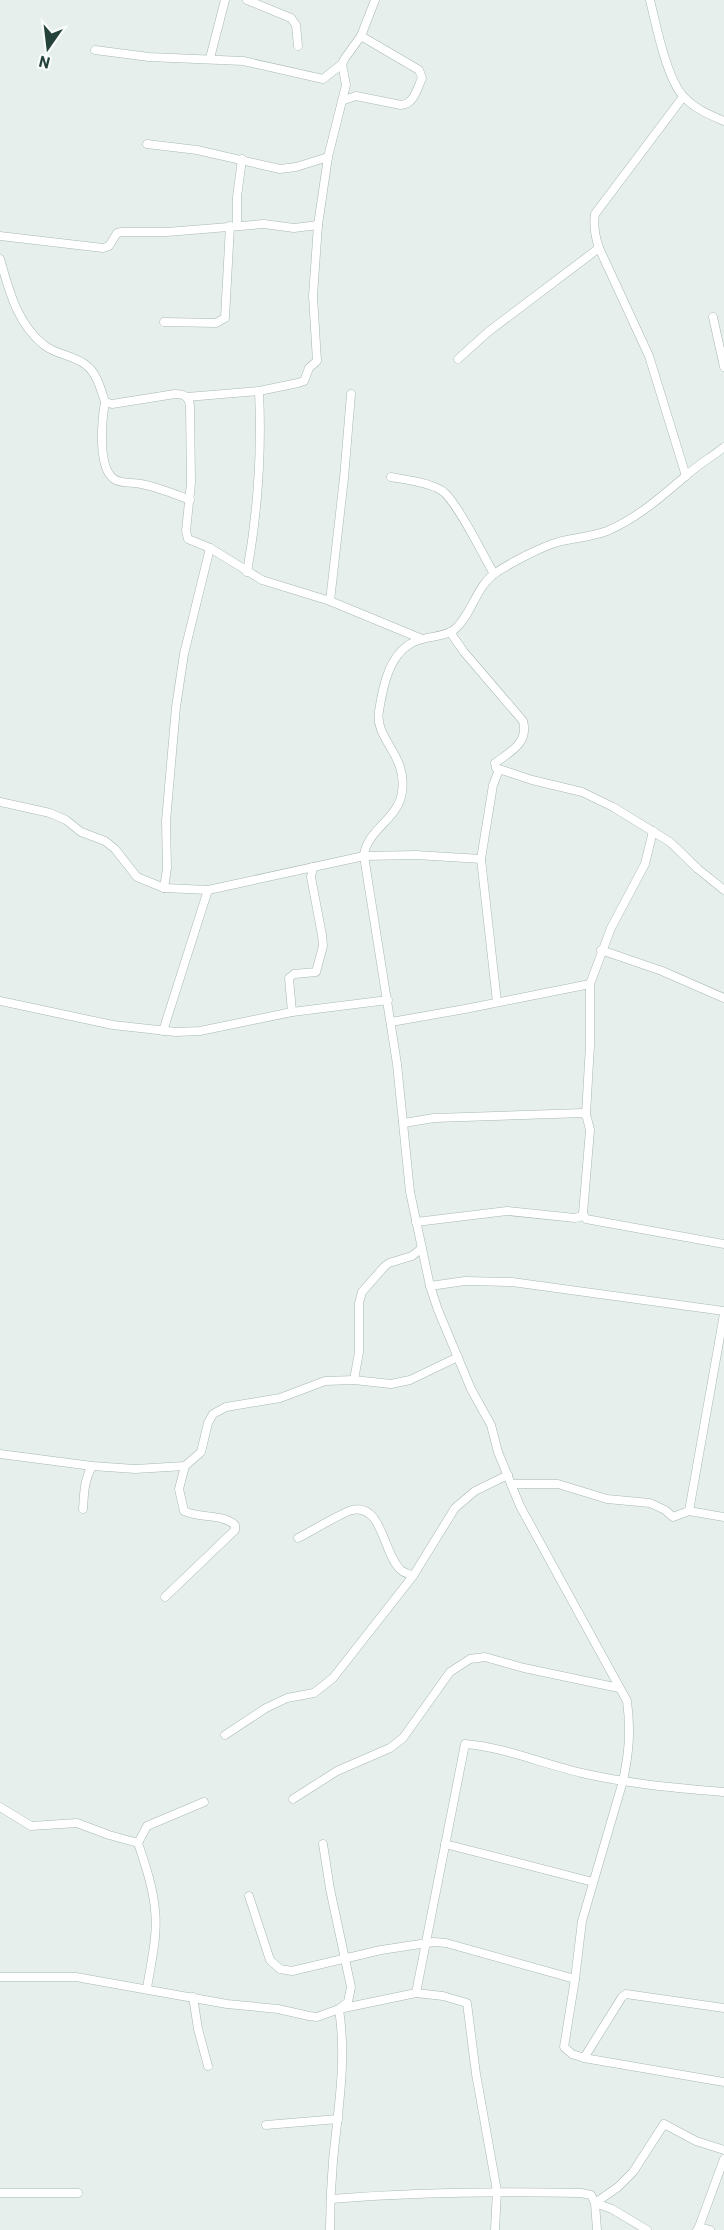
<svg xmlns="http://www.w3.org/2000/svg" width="724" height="2230" font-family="Barlow,sans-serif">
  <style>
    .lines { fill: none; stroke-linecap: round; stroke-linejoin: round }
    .street-casing { stroke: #a8b8b2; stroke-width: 9 }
    .street { stroke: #fff; stroke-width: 8 }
  </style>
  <rect width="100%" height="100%" fill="#e6efeb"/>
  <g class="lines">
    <!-- street casing -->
    <g class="street-casing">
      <g id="street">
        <path d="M247,0L291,18L296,25L298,46"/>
        <path d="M650,0C656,25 667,80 684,97C695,109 710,115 724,121"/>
        <path d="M95,50L149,57L243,61L323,79L342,64"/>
        <path d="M210,58L225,0"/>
        <path d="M683,97L595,214C593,226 595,236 599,248L649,356L686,476"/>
        <path d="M344,100L356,96L401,105C414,104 417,89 422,78L419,70L361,36"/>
        <path d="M147,144L197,150L280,169L296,167L328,157"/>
        <path d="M237,225V197L242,159"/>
        <path d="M0,236L103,248L109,246L117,233L122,232H167L264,224L294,228L318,225"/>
        <path d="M0,259C9,290 17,324 44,345C56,355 74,355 86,365C97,373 101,390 105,402L112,404L175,394C184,394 188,396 190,405L191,483L186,531L188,539L210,548L262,580L330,601L422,639"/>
        <path d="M713,317L724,367"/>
        <path d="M164,322L216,323L225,318L230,226"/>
        <path d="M458,359L488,332L599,248"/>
        <path d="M187,397L259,391L298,383L304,381L309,368L317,361L313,296L318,225L328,157L346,85L342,64L345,58L361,36L375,0"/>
        <path d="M105,402C102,419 97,467 114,479C121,484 132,482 141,484C158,487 174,494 190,500"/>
        <path d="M724,447C712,457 699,464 688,474C662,496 638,518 607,531C591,537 574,538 558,542C541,547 512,562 497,572C476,585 472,615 454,630C444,637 430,636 419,640C390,649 383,685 379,711C374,739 408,755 402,792C399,819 366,830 364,856L397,1064L410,1192L430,1286L438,1310L471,1389L491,1425L498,1452L520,1506L627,1701C631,1731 629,1752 623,1781L582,1921L575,1979L564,2047L572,2054L584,2058L724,2082"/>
        <path d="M391,477C407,480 427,482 441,490C456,499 484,557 494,574"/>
        <path d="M247,572C258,511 262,453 259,391"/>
        <path d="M330,601L344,478L351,394"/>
        <path d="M450,632L464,652L523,721C529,743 510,752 495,763L496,768L532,780L582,792L613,807L670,842L698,869L724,890"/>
        <path d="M0,802L50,813L66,820L81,832L105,841L115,849L137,877L164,888L208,890L364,856L416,855L481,859"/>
        <path d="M164,888L167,868L166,821L176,707L184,654L210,548"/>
        <path d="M601,950L662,971L724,998"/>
        <path d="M0,1001L113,1025L176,1032L200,1031L292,1012L388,1000"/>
        <path d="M497,1002L481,859L493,785L499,770"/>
        <path d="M292,1012L289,978L294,974L316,972L323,946L322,935L311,877L313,867"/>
        <path d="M391,1022L465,1009L590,984"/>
        <path d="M163,1031L208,890"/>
        <path d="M586,1114L590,1045V984L611,928L645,864L653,831"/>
        <path d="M404,1123L434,1118L584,1113L587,1118L590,1130L583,1213L586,1219L724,1244"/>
        <path d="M416,1222L507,1211L575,1218L583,1216"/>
        <path d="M430,1286L465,1281L512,1282L724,1311"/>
        <path d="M354,1380L359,1352V1303L362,1292L384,1267L389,1263L412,1256L422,1248"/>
        <path d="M0,1454L92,1466L135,1469L185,1466L201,1452L208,1423L213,1414L226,1407L280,1398L325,1381L354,1380L391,1384L410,1380L458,1357"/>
        <path d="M511,1484H558L607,1499L650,1503L665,1510L673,1517L689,1511L724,1517"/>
        <path d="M83,1509C84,1494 84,1480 92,1466"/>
        <path d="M689,1511L724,1314"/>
        <path d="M298,1538C310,1532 341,1513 352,1510C383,1503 383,1555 401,1570C404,1573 410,1574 413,1576"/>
        <path d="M165,1597L235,1530V1525C221,1513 200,1519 184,1511L179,1489L185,1466"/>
        <path d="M225,1735L266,1708L287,1698L314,1693L333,1678L413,1576L455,1508L475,1491L508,1475"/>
        <path d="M293,1799L337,1771L390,1748L403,1738L450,1672L470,1659L485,1657L524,1668L619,1688"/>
        <path d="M0,1807L31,1826L77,1823L109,1835L138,1843"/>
        <path d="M445,1844L593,1882"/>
        <path d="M249,1896L270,1960L280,1969L292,1971L381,1950L434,1942L446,1943L575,1979"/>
        <path d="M0,1977H76L227,2004L278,2009L309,2016L317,2017L339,2009L348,2002L351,1987L330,1889L323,1844"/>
        <path d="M147,1988C151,1963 158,1935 155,1910C153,1887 145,1864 138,1843L147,1826L204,1802"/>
        <path d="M416,1993L465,1744C504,1747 543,1764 582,1773C628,1784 677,1788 724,1792"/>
        <path d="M193,1997L198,2029L208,2066"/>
        <path d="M584,2058L622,1997L626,1994L724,2008"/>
        <path d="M266,2125L338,2119"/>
        <path d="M0,2193H78"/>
        <path d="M331,2199C414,2192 497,2191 581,2193L591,2195L595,2203L597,2230"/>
        <path d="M595,2203L618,2187L633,2172L664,2124L696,2141L724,2150"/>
        <path d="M595,2203L612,2209L647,2230"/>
        <path d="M699,2227L724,2159"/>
        <path d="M330,2230C330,2207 331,2184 333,2161C338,2108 347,2062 339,2009L416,1993L443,1996L467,2003L476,2074L497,2191L495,2230"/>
        <path d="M697,2230L699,2227L710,2230"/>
      </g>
    </g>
    <!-- street -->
    <use href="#street" class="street"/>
  </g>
  <!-- north arrow -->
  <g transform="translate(48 48) rotate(194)" stroke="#f7fbf9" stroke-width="4.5" paint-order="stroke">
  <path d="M0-4.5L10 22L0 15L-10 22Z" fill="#24423a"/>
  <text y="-9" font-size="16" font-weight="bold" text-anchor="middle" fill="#24423a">N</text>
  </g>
</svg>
